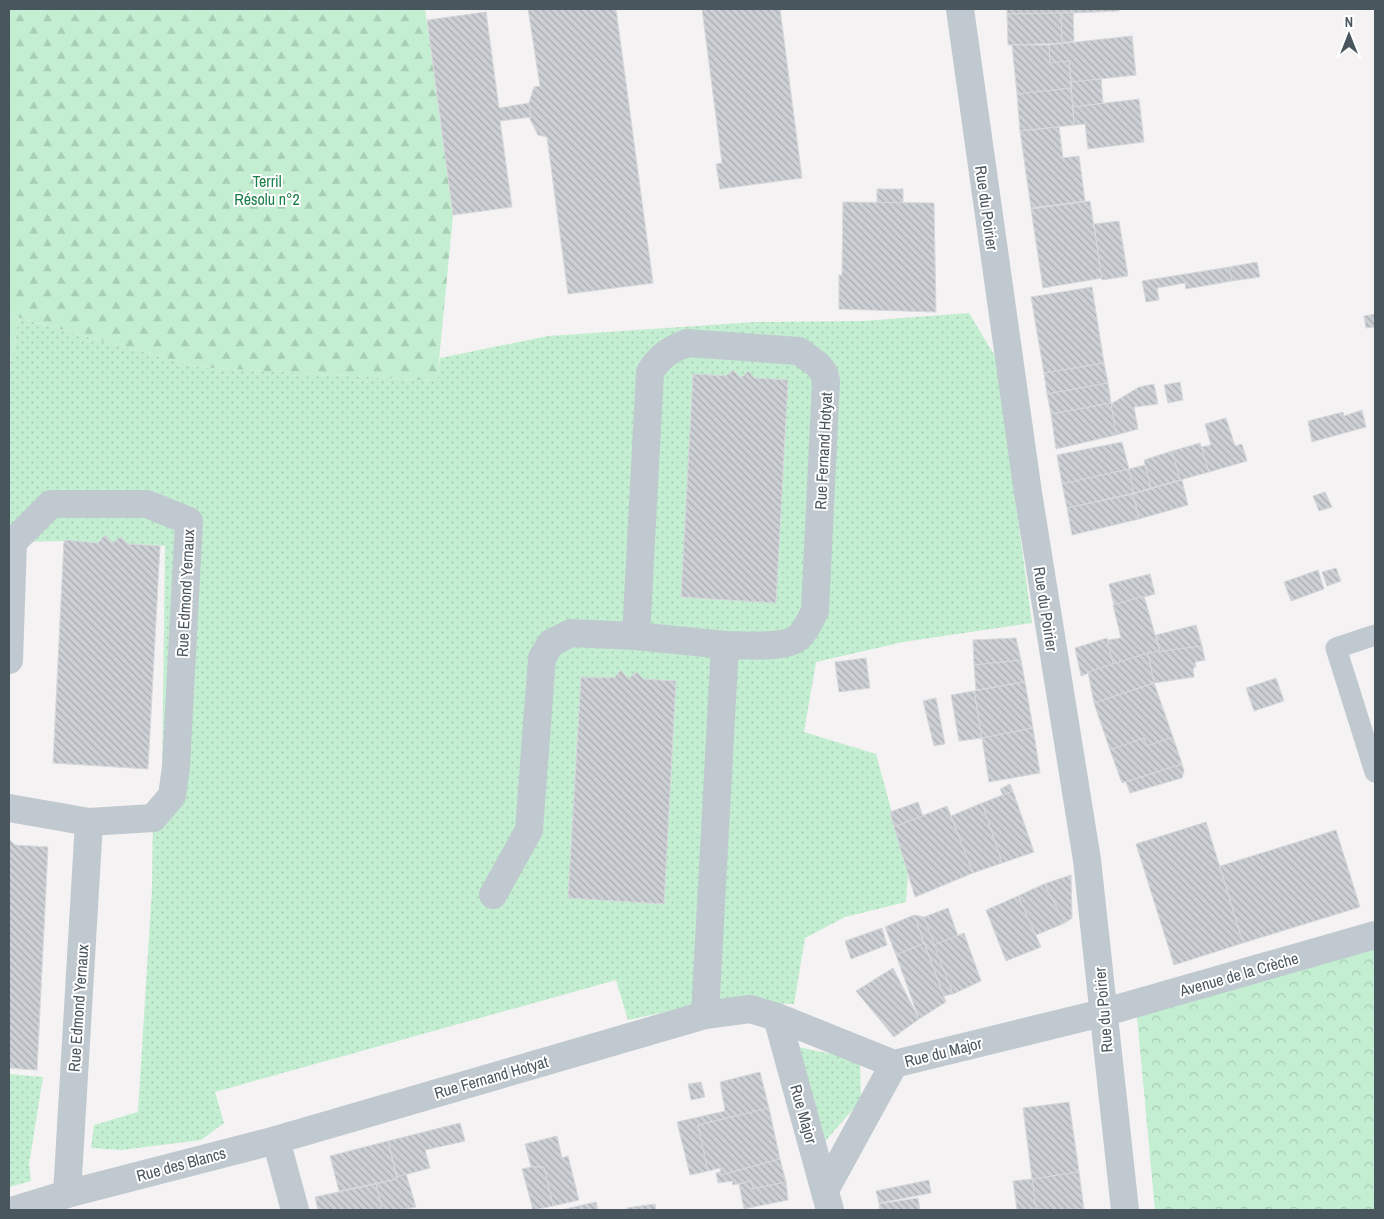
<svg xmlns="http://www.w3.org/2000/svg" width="1384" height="1219" font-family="'Archivo Narrow',sans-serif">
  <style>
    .grass { fill: url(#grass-dots) }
    .forest { fill: url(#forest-firs) }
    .park { fill: url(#park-crowns) }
    .pitch { fill: #c3eed1 }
    .building { fill: url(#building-back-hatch); stroke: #d6d8dc }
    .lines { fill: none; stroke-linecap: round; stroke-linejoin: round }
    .service { stroke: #c0c9cf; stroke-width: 21 }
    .minor { stroke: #c0c9cf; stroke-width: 28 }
    .tertiary { stroke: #c0c9cf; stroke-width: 28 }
    .labels { text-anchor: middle; stroke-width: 4; stroke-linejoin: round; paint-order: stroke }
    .park-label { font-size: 16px; fill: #1b7f48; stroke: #fff }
    .street-label { font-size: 16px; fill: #4a565e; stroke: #fff }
  </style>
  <defs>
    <pattern id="grass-dots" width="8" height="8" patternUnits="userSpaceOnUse" patternTransform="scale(1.25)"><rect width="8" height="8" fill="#c3eed1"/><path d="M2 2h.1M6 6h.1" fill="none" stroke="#a9ceb6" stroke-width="1.8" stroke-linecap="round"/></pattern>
    <pattern id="forest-firs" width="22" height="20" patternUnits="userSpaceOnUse" patternTransform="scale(1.25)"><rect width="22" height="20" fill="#c3eed1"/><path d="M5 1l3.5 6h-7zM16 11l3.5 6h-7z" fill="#a9ceb6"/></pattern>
    <pattern id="park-crowns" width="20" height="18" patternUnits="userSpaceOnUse" patternTransform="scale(1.25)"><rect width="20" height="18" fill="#c3eed1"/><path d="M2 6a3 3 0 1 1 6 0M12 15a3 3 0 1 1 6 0" fill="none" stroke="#a9ceb6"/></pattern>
    <pattern id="building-back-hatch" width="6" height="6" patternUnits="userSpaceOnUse" patternTransform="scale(1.25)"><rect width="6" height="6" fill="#cccfd4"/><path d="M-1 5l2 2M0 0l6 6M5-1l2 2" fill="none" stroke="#a8abaf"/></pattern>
  </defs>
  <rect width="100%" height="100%" fill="#f4f2f2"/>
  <!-- grass -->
  <g class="grass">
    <path d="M969,313L996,358L1032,623L903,642L816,662L804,732L876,754L908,872L906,902L845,917L805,938L794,1004L719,1000L628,1020L616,980L215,1092L224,1123L201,1140L122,1150L91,1148L94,1125L138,1112L152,889L153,818L162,785L165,546L61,541L13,542L9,660V373L19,318L198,367L437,381L440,358L548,336L755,322L863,321Z"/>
    <path d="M784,1044L860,1060L861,1100L815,1153Z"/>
    <path d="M9,1074L43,1077L29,1164L31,1181L9,1187Z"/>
  </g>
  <!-- forest -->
  <path class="forest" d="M9,9H425L453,215L437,381L198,367L9,315Z"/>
  <!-- park -->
  <path class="park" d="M1375,946V1210H1155L1137,1016Z"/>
  <!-- pitch -->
  <path class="pitch" d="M9,315L19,318L9,373Z"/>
  <!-- building -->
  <g class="building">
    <path d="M528,9H616L653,283L568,294L547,137L538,135L530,119L529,103L534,87L540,86Z"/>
    <path d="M702,9H780L802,178L720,189L716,164L722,163Z"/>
    <path d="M1007,9H1071V13L1007,14Z"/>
    <path d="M1071,9H1119V11L1071,13Z"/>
    <path d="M486,12L499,108L529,103L531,117L500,121L512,207L453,215L427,20Z"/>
    <path d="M1061,13L1062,43L1008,45L1007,14Z"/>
    <path d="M1061,13H1073L1074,41L1062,43Z"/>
    <path d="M1132,36L1136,75L1071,82L1069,61L1050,63L1049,45Z"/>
    <path d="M1012,45H1049L1050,63L1069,61L1071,88L1017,94Z"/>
    <path d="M1101,79L1103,103L1073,107L1071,82Z"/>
    <path d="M1071,88L1074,125L1020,131L1017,94Z"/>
    <path d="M1139,99L1144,142L1088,149L1085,124L1074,125L1073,107Z"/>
    <path d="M1059,127L1063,158L1079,156L1085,201L1031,208L1020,131Z"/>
    <rect x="877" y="189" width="26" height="14"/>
    <path d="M1090,201L1102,278L1043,288L1031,209Z"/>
    <path d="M843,202L934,203L936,312L839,309V275H842Z"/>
    <path d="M1119,221L1128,276L1102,280L1094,224Z"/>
    <path d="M1257,262L1260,277L1232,281L1229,267Z"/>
    <path d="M1229,267L1232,281L1186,289L1185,283L1157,288L1159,300L1146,302L1142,281Z"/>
    <path d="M1092,287L1104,363L1044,373L1031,297Z"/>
    <path d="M1375,314V327L1366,328L1364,316Z"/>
    <path d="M1104,363L1108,383L1047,394L1044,373Z"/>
    <path d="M733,370L741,378L748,371L754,378L788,380L776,603L681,597L693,374L726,376Z"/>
    <path d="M1180,382L1183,400L1168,403L1164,385Z"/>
    <path d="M1108,383L1111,403L1051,414L1047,394Z"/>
    <path d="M1154,384L1158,404L1134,407L1138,429L1116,435L1111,404L1139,387Z"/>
    <path d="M1111,403L1116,435L1056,449L1051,414Z"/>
    <path d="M1362,410L1366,427L1312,442L1308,421L1343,412L1344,416Z"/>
    <path d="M1226,418L1235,446L1242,444L1247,461L1209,472L1201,447L1211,445L1205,424Z"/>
    <path d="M1122,442L1129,469L1062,484L1057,455Z"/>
    <path d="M1200,443L1209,472L1180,480L1172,451Z"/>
    <path d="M1172,451L1180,480L1151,488L1144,460Z"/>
    <path d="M1145,465L1151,488L1134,493L1129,469Z"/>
    <path d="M1129,469L1134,493L1067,508L1062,484Z"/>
    <path d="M1182,480L1188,505L1139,519L1133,494Z"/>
    <path d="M1325,492L1332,507L1319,511L1313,496Z"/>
    <path d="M1133,494L1139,519L1072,535L1067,508Z"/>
    <path d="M105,535L112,543L121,537L128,544L160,546L148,769L53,763L64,540L98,543Z"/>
    <path d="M1336,568L1341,581L1327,586L1322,572Z"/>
    <path d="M1318,570L1324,589L1291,601L1284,582Z"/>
    <path d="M1150,574L1155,594L1114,605L1109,584Z"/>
    <path d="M1144,596L1160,652L1148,653L1113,664L1107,640L1121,638L1113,605Z"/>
    <path d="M1196,625L1202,646L1160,652L1156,635Z"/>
    <path d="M1016,638L1021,660L974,665L973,640Z"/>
    <path d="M1107,638L1113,664L1081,676L1075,648Z"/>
    <path d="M1202,646L1205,660L1195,662L1196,667L1193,668L1194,677L1154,683L1148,653Z"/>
    <path d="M1148,653L1154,683L1094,703L1088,672Z"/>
    <path d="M866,658L870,688L839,692L835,662Z"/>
    <path d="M1021,660L1025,682L976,690L974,665Z"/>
    <path d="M621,670L628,679L637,672L643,679L676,681L664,904L568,898L581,677L614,678Z"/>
    <path d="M1276,678L1284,701L1254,711L1246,688Z"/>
    <path d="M1025,682L1033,728L982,738L974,691Z"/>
    <path d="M1154,683L1173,737L1147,746L1144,738L1110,750L1094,703Z"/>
    <path d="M974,691L982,738L959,741L951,695Z"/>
    <path d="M936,698L945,744L934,746L923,701Z"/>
    <path d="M1033,728L1040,773L989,782L982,738Z"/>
    <path d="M1173,737L1182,764L1122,783L1110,750L1144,738L1147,746Z"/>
    <path d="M1182,764L1184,771L1182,778L1130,793L1126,782Z"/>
    <path d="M1010,784L1013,791L1003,795L1000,789Z"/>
    <path d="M1013,791L1034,852L1002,863L982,803Z"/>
    <path d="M918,802L923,816L894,827L890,812Z"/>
    <path d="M982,803L1002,863L973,873L951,816Z"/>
    <path d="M947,806L973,873L915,897L894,827Z"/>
    <path d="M1206,822L1243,943L1174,965L1136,844Z"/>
    <path d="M1336,830L1360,907L1243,943L1220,866Z"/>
    <path d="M9,839L15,845L48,847L37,1070L9,1068Z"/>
    <path d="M1071,875L1072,918L1065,923L1044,884Z"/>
    <path d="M1044,884L1065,923L1036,935L1018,896Z"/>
    <path d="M1018,896L1041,947L1006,961L986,910Z"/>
    <path d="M948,908L958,936L934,945L924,917Z"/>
    <path d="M914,915L924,943L896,955L885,927Z"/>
    <path d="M914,915L924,917L953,994L944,996Z"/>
    <path d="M882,928L887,945L851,959L845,941Z"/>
    <path d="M964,933L981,981L953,994L934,945Z"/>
    <path d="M924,943L946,1002L919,1019L896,955Z"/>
    <path d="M893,968L919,1019L894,1037L856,991Z"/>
    <path d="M760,1072L769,1108L698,1125L708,1171L690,1175L677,1122L725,1111L720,1082Z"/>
    <path d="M701,1082L705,1097L691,1100L688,1084Z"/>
    <path d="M1069,1102L1079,1172L1032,1179L1023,1108Z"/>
    <path d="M769,1108L780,1159L721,1175L720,1168L708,1171L698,1125Z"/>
    <path d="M460,1123L465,1141L425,1150L430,1168L397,1177L388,1141Z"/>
    <path d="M557,1136L562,1158L568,1156L579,1200L553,1206L544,1167H531L525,1144Z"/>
    <path d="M388,1141L397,1179L339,1191L330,1156Z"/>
    <path d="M780,1159L786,1182L753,1189L751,1181L733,1185L732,1181L718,1183L716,1173L720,1172L721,1175Z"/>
    <path d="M531,1167H544L553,1206L533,1210L522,1169Z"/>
    <path d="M1079,1172L1084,1209L1036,1210L1032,1179Z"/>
    <path d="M406,1174L416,1207L401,1210H382L376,1184L397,1179V1177Z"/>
    <path d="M1032,1179L1036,1210H1017L1013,1181Z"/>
    <path d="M929,1180L931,1193L879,1203L876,1191Z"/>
    <path d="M751,1181L753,1189L786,1182L788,1200L744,1209L739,1184Z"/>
    <path d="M376,1184L382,1210H318L315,1197Z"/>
    <path d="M918,1198L920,1210H880L879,1204Z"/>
    <path d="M596,1202L598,1210H561Z"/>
    <path d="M655,1204L656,1210H627L626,1208Z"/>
  </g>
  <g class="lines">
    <!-- service -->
    <path class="service" d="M1375,635L1336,648L1375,772"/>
    <!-- minor -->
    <g class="minor">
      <path d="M960,9L1028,493L1087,860L1125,1210"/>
      <path d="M9,660L13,542L51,504H147L189,521L176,767L172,796L153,818L89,822L9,808"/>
      <path d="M493,895L529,830L542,658L551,643L571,633L636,636"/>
      <path d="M705,1015L725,645C744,645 783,649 798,638C806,631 810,620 815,611L826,381L824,373L818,365L799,351L687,343C669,350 660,356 650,372L636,636L725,645"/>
      <path d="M777,1017L830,1210"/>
      <path d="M276,1140L295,1210"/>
      <path d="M825,1190L894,1064"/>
      <path d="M67,1194L89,822"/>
    </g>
    <!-- tertiary -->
    <path class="tertiary" d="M15,1210L67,1194L276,1140L705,1015L750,1009L777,1017L894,1064L1102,1013L1375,935"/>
  </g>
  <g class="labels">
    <!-- park labels -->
    <g class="park-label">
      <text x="267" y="187">Terril<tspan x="267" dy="18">Résolu n°2</tspan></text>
    </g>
    <!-- street labels -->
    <g class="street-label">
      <text transform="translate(987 208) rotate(82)" y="6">Rue du Poirier</text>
      <text transform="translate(823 451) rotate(-87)" y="6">Rue Fernand Hotyat</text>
      <text transform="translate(185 593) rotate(-87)" y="6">Rue Edmond Yernaux</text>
      <text transform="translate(1046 609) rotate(81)" y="6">Rue du Poirier</text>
      <text transform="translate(1239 974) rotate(-16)" y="6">Avenue de la Crèche</text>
      <text transform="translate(78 1008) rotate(-86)" y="6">Rue Edmond Yernaux</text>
      <text transform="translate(1103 1010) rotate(-95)" y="6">Rue du Poirier</text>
      <text transform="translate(943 1052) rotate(-14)" y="6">Rue du Major</text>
      <text transform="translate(491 1077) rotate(-16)" y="6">Rue Fernand Hotyat</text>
      <text transform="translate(804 1114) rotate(74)" y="6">Rue Major</text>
      <text transform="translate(181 1164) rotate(-15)" y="6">Rue des Blancs</text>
    </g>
  </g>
  <!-- border -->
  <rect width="1384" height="1219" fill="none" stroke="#4a565e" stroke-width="20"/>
  <!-- north arrow -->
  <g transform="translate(1349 35)" stroke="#ffffff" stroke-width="4" paint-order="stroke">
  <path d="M0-4L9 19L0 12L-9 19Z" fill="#4a565e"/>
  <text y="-8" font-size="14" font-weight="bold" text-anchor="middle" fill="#4a565e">N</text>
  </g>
</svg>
